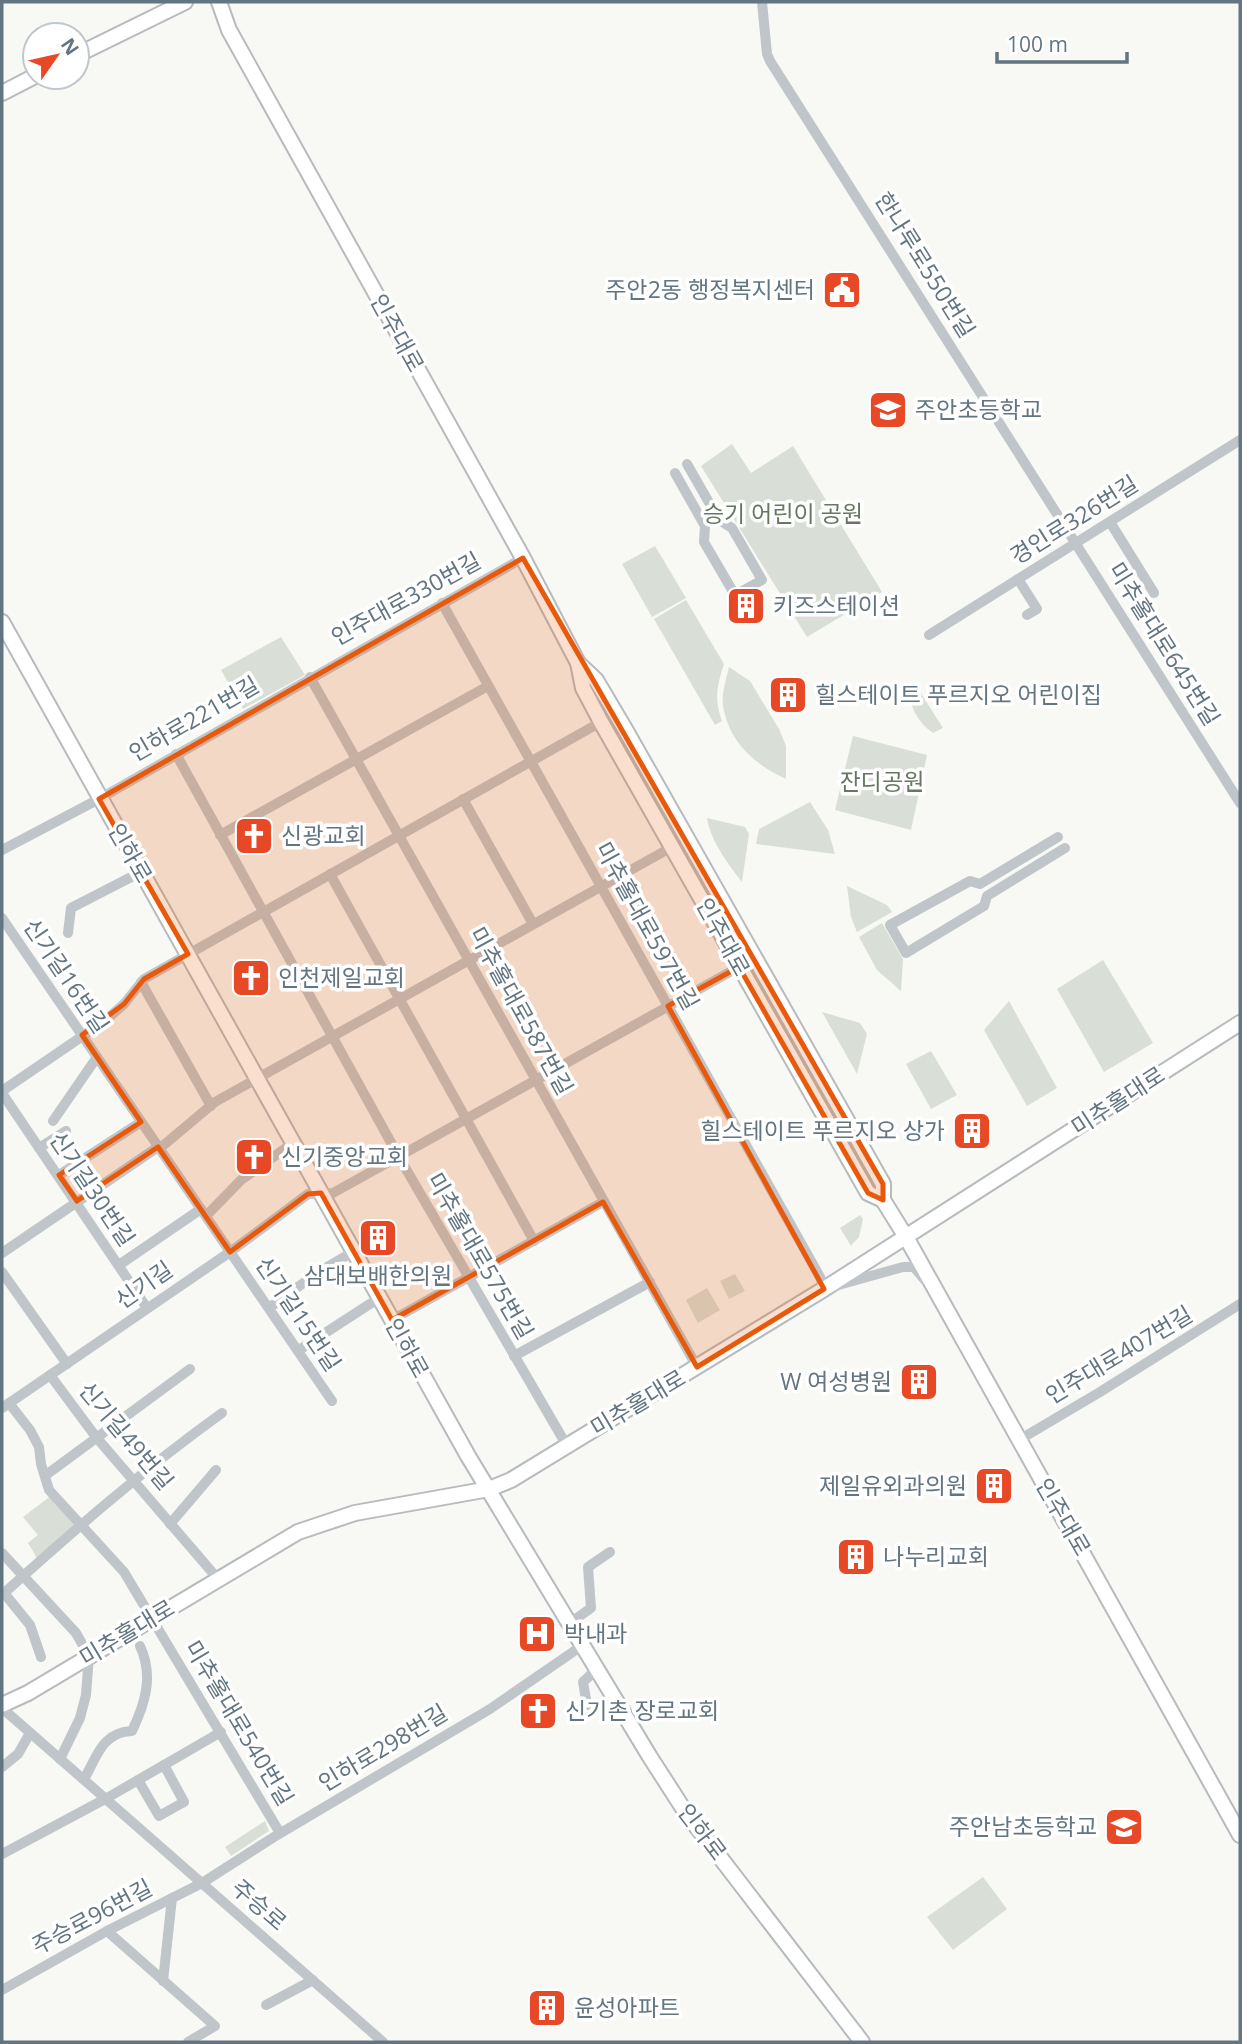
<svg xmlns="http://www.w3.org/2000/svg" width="1242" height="2044" font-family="'Open Sans','Noto Sans KR',sans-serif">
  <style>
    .green { fill: #d9dfd6 }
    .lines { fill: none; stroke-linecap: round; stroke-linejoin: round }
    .major-casing { stroke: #b6bbbe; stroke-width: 18 }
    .minor { stroke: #c0c5c9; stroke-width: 10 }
    .major { stroke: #fff; stroke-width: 14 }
    .marked { fill: #e8590c; fill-opacity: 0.2; stroke: #e8590c; stroke-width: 5; stroke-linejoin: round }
    .labels { text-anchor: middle; stroke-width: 7; stroke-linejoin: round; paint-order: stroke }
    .street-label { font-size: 23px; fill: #627580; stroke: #fff }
    .poi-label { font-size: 23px; fill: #627580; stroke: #fff; text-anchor: start }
    .park-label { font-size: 23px; fill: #667861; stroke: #fff }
  </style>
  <rect width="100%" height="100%" fill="#f8f8f5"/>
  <!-- green -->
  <g class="green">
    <path d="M732,444L751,473L793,446L882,592L807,637L701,466Z"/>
    <path d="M655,546L686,598L652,617L622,564Z"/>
    <path d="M686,600L724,664C717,686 714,698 722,721L715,725L654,619Z"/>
    <path d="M281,637L305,675L243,709L221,670Z"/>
    <path d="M729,667L750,681L779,729L786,746V779C757,766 731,744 724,711C720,697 726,680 729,667Z"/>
    <path d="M915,684L943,728L933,733C917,722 910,706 908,688Z"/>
    <path d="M853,736L927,755L911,830L835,810Z"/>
    <path d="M810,802L828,830L835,854L756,844L759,829Z"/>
    <path d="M707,818L745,827L749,834L742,882C727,862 711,842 707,818Z"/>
    <path d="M847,886L887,905L892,912L857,932L851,917Z"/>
    <path d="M882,923L903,959L901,991L877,970L859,937Z"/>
    <path d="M1103,960L1153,1043L1104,1072L1057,989Z"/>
    <path d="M1009,1001L1057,1088L1027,1106L984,1030Z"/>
    <path d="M822,1012L860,1023L867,1034L857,1074Z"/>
    <path d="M931,1051L957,1095L931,1109L906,1064Z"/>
    <path d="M860,1215L863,1219L859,1237L851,1246L840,1228Z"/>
    <path d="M735,1274L745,1291L729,1299L720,1281Z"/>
    <path d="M707,1288L720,1310L698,1323L686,1300Z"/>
    <path d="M52,1495L80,1524L37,1558L28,1543L38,1535L23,1517Z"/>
    <path d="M265,1821L269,1831L231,1856L225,1847Z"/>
    <path d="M983,1877L1007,1909L953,1950L927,1917Z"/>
  </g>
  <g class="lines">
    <!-- major casing -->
    <g class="major-casing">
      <g id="major">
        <path d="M219,2L229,30L523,558L578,663L583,688L601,722L868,1193L883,1200"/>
        <path d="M77,55L185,2"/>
        <path d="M2,93L35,76"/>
        <path d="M2,622L468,1456L650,1757L686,1813L862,2042"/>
        <path d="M578,663L596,680L625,729L883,1184V1200L906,1237L1240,1835"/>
        <path d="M2,1705L28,1693L298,1532L355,1513L489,1489L511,1480L824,1289L1240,1023"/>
      </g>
    </g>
    <!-- minor -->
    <g class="minor">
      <path d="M762,2L767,54L770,61L1240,803"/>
      <path d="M675,473L705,526L704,542L735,595L762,580L732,528L719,520L687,464"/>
      <path d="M1110,522L1154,593"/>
      <path d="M1018,579L1037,609L1027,615"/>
      <path d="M442,603L820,1277L824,1289L903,1267H914L924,1279"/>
      <path d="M929,635L1240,440"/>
      <path d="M310,677L697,1367"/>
      <path d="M176,754L399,1157L567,1446"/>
      <path d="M463,799L533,924"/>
      <path d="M220,835L488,686"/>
      <path d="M1058,837L980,884L970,881L890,925L906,953L984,906L987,896L1065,848"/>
      <path d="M2,850L99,799L523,558"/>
      <path d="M330,874L534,1241"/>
      <path d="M2,918L332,1401"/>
      <path d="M68,933L71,908L141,872"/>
      <path d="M141,982L211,1106"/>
      <path d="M2,1091L106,1020L124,1004L144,979L601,722"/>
      <path d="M2,1093L147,1308"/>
      <path d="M53,1121L97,1057"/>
      <path d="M39,1148L66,1131"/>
      <path d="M159,1149L215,1102L672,847"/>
      <path d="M59,1175L141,1122"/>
      <path d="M206,1216L241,1180L293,1143"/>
      <path d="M2,1253L158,1147"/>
      <path d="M119,1265L201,1209"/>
      <path d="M2,1272L67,1364"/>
      <path d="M269,1308L320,1271L353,1252"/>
      <path d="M392,1320L603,1202"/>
      <path d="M299,1350L379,1298"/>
      <path d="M514,1356L650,1282"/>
      <path d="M50,1375L96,1437L218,1579"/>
      <path d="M9,1403L30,1430L39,1447L41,1464L49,1490L124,1572L280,1833"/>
      <path d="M2,1408L230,1252L308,1194L333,1193L755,958"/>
      <path d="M1019,1440L1100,1392L1240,1304"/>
      <path d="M46,1475L190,1369"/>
      <path d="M170,1524L216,1470"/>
      <path d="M2,1553L76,1633L89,1656L86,1695L80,1718L60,1759"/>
      <path d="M4,1593L30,1625L41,1657"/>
      <path d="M2,1595C73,1531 144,1469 222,1413"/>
      <path d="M577,1618L591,1608L588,1567L610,1552"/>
      <path d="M587,1705L583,1682L597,1669"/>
      <path d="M2,1708L383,2042"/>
      <path d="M2,1767L18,1754L30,1733"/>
      <path d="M84,1779C97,1757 102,1732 132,1731C145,1704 154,1676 140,1646"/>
      <path d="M138,1780L159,1816L184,1802L164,1765"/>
      <path d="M2,1854L107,1798L221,1732"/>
      <path d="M107,1931L215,2026L188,2042"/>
      <path d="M163,1981L172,1898"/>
      <path d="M2,1990L107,1931L202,1883L274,1837L490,1709L583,1645"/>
      <path d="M266,2005L313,1980"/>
    </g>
    <!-- major -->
    <use href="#major" class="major"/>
  </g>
  <!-- marked area -->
  <path class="marked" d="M523,558L883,1184V1200L868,1193L739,967L668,1006L824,1289L697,1367L603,1202L392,1320L321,1193L308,1194L230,1252L158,1147L77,1201L59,1175L141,1122L82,1035L124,1004L144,979L188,954L99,799Z"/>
  <!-- icons -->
  <defs>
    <g id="civic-square" transform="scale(2.0125)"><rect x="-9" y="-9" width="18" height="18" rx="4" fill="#e74825" stroke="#fff"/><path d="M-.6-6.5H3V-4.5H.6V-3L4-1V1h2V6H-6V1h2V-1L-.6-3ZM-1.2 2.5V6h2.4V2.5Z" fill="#fff"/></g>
    <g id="school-square" transform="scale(2.0125)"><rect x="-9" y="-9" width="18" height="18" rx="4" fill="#e74825" stroke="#fff"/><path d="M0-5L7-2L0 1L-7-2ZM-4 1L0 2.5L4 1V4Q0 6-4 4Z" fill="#fff"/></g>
    <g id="building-square" transform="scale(2.0125)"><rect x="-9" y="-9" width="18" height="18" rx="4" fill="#e74825" stroke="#fff"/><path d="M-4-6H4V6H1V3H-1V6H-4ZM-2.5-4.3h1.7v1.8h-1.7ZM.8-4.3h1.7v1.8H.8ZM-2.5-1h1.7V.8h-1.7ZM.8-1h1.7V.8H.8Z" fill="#fff"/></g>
    <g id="church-square" transform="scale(2.0125)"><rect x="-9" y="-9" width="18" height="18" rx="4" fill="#e74825" stroke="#fff"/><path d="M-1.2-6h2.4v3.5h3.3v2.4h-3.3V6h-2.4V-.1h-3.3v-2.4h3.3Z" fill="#fff"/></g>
    <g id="hospital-square" transform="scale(2.0125)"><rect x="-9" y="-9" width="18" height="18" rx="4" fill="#e74825" stroke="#fff"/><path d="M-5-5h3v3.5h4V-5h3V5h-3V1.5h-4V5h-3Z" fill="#fff"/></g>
  </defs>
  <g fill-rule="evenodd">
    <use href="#civic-square" x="842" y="290"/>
    <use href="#school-square" x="888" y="410"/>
    <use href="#building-square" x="746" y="606"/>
    <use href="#building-square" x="788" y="695"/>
    <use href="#church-square" x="254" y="836"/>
    <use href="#church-square" x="251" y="978"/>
    <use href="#building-square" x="972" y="1131"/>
    <use href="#church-square" x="254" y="1157"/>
    <use href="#building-square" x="378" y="1238"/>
    <use href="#building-square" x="919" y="1382"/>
    <use href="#building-square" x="994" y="1486"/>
    <use href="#building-square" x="856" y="1557"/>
    <use href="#hospital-square" x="537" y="1634"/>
    <use href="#church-square" x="538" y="1711"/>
    <use href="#school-square" x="1124" y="1827"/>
    <use href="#building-square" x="547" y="2008"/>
  </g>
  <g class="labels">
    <!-- street labels -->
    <g class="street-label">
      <text transform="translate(925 265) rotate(58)" y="8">한나루로550번길</text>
      <text transform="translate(397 333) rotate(61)" y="8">인주대로</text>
      <text transform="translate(1074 520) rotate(-32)" y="8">경인로326번길</text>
      <text transform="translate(406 599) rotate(-29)" y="8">인주대로330번길</text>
      <text transform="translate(1164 644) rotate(58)" y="8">미추홀대로645번길</text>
      <text transform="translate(194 719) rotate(-30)" y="8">인하로221번길</text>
      <text transform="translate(130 853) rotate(60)" y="8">인하로</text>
      <text transform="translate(647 926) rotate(61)" y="8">미추홀대로597번길</text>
      <text transform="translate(723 937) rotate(61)" y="8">인주대로</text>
      <text transform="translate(66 976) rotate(56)" y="8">신기길16번길</text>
      <text transform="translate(521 1011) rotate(61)" y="8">미추홀대로587번길</text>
      <text transform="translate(1118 1101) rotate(-33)" y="8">미추홀대로</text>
      <text transform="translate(92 1189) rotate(56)" y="8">신기길30번길</text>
      <text transform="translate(480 1256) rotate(60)" y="8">미추홀대로575번길</text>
      <text transform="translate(144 1285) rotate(-35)" y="8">신기길</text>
      <text transform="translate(298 1314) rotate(56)" y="8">신기길15번길</text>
      <text transform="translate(407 1348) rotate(61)" y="8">인하로</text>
      <text transform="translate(1119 1355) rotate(-31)" y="8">인주대로407번길</text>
      <text transform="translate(638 1403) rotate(-31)" y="8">미추홀대로</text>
      <text transform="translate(126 1436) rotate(50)" y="8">신기길49번길</text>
      <text transform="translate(1063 1517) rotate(60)" y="8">인주대로</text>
      <text transform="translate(127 1633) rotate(-31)" y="8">미추홀대로</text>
      <text transform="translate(239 1723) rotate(59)" y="8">미추홀대로540번길</text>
      <text transform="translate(383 1748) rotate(-31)" y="8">인하로298번길</text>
      <text transform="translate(702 1832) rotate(53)" y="8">인하로</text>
      <text transform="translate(259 1905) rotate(41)" y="8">주승로</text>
      <text transform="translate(92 1917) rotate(-28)" y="8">주승로96번길</text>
    </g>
    <!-- poi labels -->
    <g class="poi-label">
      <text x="815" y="298" text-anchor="end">주안2동 행정복지센터</text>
      <text x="915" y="418">주안초등학교</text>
      <text x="773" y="614">키즈스테이션</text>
      <text x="815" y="703">힐스테이트 푸르지오 어린이집</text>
      <text x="281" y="844">신광교회</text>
      <text x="278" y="986">인천제일교회</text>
      <text x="945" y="1139" text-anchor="end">힐스테이트 푸르지오 상가</text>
      <text x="281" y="1165">신기중앙교회</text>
      <text x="378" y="1284" text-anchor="middle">삼대보배한의원</text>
      <text x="892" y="1390" text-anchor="end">W 여성병원</text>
      <text x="967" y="1494" text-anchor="end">제일유외과의원</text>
      <text x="883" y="1565">나누리교회</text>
      <text x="564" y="1642">박내과</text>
      <text x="565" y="1719">신기촌 장로교회</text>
      <text x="1097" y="1835" text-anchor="end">주안남초등학교</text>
      <text x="574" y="2016">윤성아파트</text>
    </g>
    <!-- park labels -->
    <g class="park-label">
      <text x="783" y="522">승기 어린이 공원</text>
      <text x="882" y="790">잔디공원</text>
    </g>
  </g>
  <!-- border -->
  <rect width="1242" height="2044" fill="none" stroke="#627580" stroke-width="7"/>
  <!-- north arrow -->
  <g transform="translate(56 56) rotate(56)"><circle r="33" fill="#ffffff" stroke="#c0c8cc" stroke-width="2"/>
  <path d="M0-5L12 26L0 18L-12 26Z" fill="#e74825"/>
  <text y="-10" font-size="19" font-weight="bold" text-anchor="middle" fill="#627580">N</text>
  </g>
  <!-- scale -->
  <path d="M997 52v10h130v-10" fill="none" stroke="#627580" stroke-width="3.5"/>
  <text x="1007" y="52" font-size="21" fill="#627580" stroke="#ffffff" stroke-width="5" paint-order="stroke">100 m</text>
</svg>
